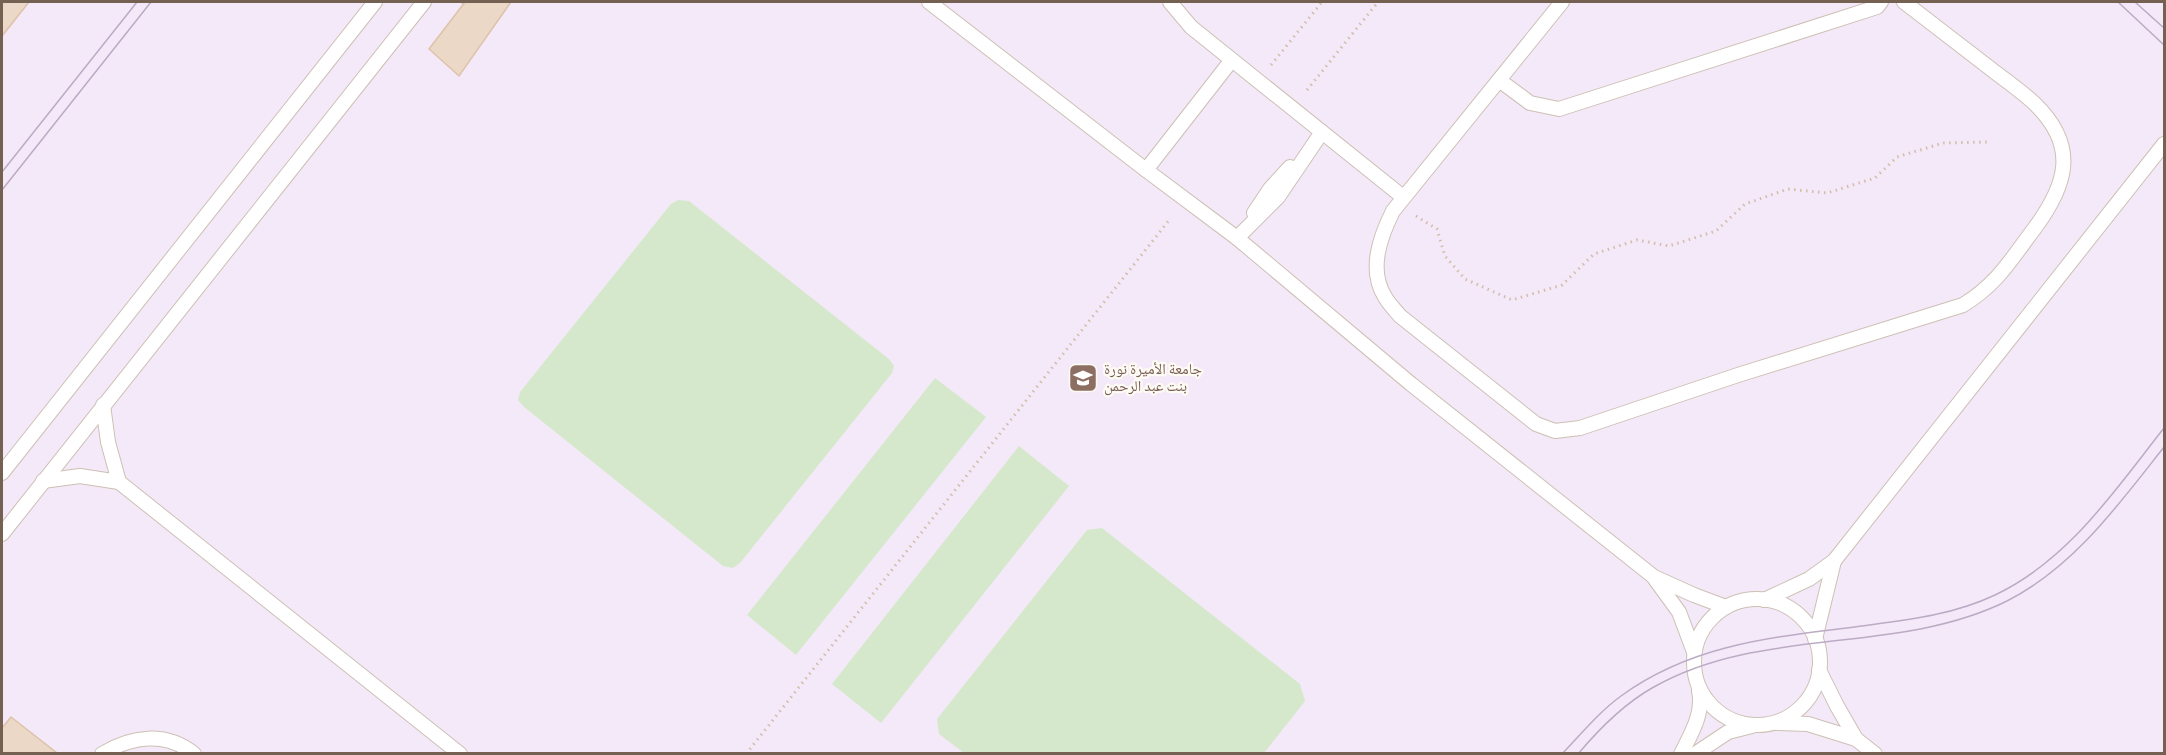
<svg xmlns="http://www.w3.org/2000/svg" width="2166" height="755" font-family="'Source Sans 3','Noto Naskh Arabic',sans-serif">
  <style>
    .education { fill: #f4e9f8 }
    .garden { fill: #d5e8cc }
    .building { fill: #ebd8c6; stroke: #dec2aa; stroke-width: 1.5 }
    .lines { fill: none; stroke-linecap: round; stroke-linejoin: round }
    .street-casing { stroke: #cdc0b4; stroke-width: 16 }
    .path { stroke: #d3bdaa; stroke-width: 3; stroke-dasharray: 1.5 4.5; stroke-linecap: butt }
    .street { stroke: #fff; stroke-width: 14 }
    .tram { stroke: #bbabc5; stroke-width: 1.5 }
    .labels { text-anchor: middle; stroke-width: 4.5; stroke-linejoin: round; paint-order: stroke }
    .education-label { font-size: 15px; fill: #785e54; stroke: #fefaf4; text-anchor: start }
  </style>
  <rect width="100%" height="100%" fill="#fbf7ed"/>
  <!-- education -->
  <rect class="education" x="2" y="2" width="2162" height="751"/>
  <!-- garden -->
  <g class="garden">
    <path d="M678,200L689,201L889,359L894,366L892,373L740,563L733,568L723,566L524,407L518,400L520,392L671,204Z"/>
    <path d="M935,378L986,417L796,655L747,615Z"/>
    <path d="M1019,446L1069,486L881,723L832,684Z"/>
    <path d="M1102,528L1300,684L1305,701L1264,753H964L939,734L937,719L1087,530Z"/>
  </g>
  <!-- building -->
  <g class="building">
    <path d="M2,2H29L2,36Z"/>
    <path d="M465,2H511L459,76L429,49Z"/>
    <path d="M11,717L57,753H2V728Z"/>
  </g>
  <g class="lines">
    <!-- street casing -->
    <g class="street-casing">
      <g id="street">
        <path d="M929,2L1146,170L1237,238L1411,384L1654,577L1694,595L1726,607"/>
        <path d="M1170,2L1191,27L1403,197"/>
        <path d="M1562,2L1393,211C1380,237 1368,270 1385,297C1389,304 1395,310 1400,316L1536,424L1555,431L1580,428L1738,375L1963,305C1997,284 2010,261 2034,229C2067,185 2079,146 2034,103C2021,91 2005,80 1991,69C1962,47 1933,24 1904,2"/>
        <path d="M1499,80L1530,103L1559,109L1877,7L1881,2"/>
        <path d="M1146,170L1231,61"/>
        <path d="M1254,213L1270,189L1290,167"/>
        <path d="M1237,238L1278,197L1322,132"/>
        <path d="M2,473L375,2"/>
        <path d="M43,481L80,476L119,482L108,442L103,405"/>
        <path d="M119,482L460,754"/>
        <path d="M2,534L424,2"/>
        <path d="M1655,579L1679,612L1694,652"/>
        <circle cx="1757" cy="662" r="63"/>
        <path d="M1764,600L1809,579L1834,561L2164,144"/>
        <path d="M1815,639L1834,561"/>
        <path d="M1819,670L1837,706L1856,739"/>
        <path d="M1777,723L1808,724L1856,739L1875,754"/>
        <path d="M102,754C131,736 166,731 194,754"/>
        <path d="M1681,754C1691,734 1704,713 1699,691"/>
        <path d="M1695,754L1728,732L1752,726"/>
      </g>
    </g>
    <!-- path -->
    <g class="path">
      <path d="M462,2L464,3"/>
      <path d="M1271,65L1322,2"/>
      <path d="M1307,90L1378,2"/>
      <path d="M1416,216L1437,229L1445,256L1465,279L1512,300L1562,285L1594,254L1637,240L1669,246L1716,231L1745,204L1788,189L1827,193L1875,178L1897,157L1943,143L1987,142"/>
      <path d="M746,754L1170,219"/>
    </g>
    <!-- street -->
    <use href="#street" class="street"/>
    <!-- tram -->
    <g class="tram">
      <path d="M2118,2L2164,45"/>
      <path d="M2135,2L2164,28"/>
      <path d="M2,172L137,2"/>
      <path d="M2,190L151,2"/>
      <path d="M1562,754C1581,734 1599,712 1621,696C1694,643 1776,637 1862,626C1907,620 1953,615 1995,595C2069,560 2115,490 2164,428"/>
      <path d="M1578,754C1599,729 1624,704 1652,688C1761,625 1896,656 2007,601C2074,567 2119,504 2164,447"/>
    </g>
  </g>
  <!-- icons -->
  <defs>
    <g id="university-square" transform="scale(1.5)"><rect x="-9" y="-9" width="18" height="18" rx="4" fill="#8d6e63" stroke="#fefaf4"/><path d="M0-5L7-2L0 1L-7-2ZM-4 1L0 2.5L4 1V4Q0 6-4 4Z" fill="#fff"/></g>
  </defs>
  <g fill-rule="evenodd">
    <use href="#university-square" x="1083" y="378"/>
  </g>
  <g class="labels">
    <!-- education labels -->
    <g class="education-label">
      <text x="1104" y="374">جامعة الأميرة نورة<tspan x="1104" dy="17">بنت عبد الرحمن</tspan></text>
    </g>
  </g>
  <!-- border -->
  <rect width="2166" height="755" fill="none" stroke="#746152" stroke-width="6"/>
</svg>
